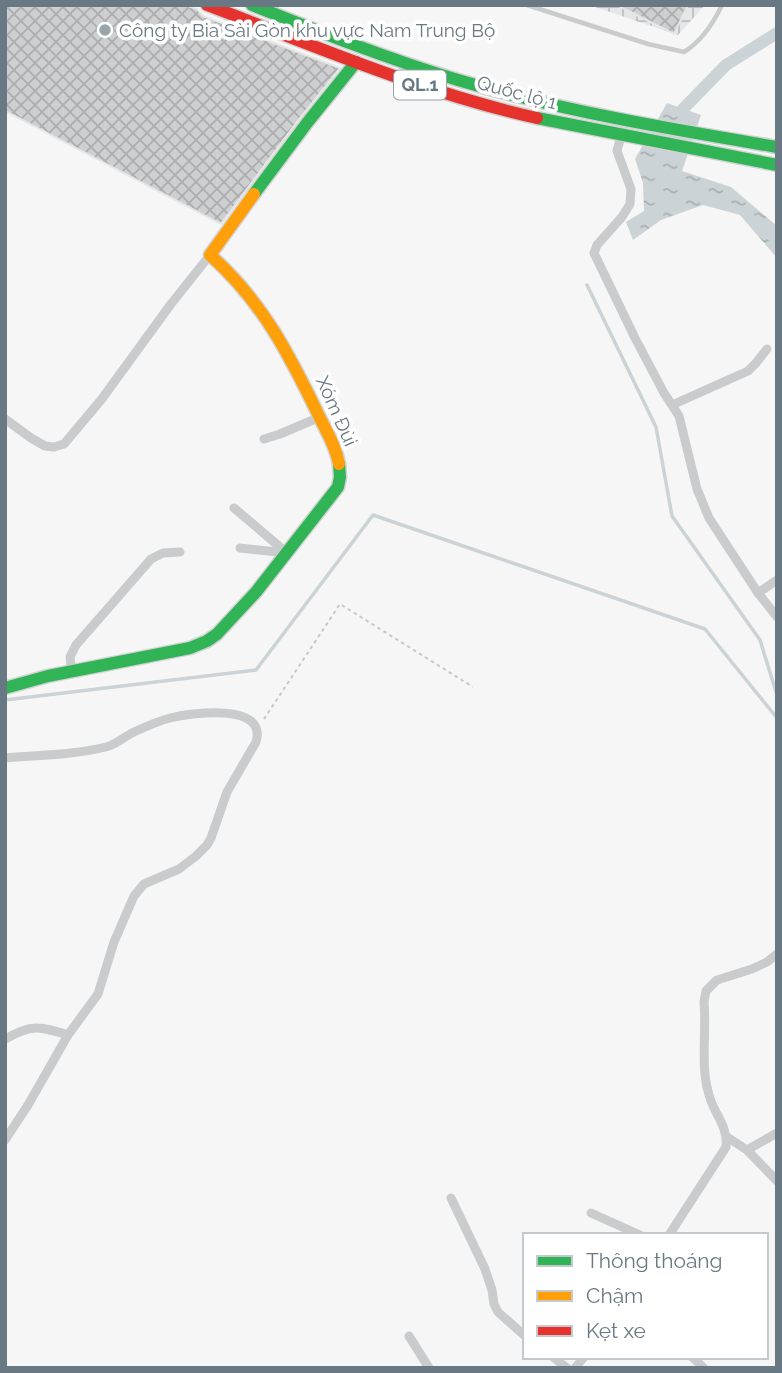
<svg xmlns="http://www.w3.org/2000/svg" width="782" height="1373" font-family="Raleway,sans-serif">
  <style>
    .industrial { fill: url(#industrial-grid) }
    .water { fill: url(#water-ripples) }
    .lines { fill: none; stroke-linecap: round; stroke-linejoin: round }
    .stream { stroke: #cbd3d6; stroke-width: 3.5 }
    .canal { stroke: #cbd3d6; stroke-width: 12 }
    .building { fill: url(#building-cross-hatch); stroke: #e6e6e6; stroke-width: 2 }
    .fast-casing { stroke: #d2d3d4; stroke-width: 15 }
    .slow-casing { stroke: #d2d3d4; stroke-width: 15 }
    .jam-casing { stroke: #d2d3d4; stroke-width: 15 }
    .path { stroke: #c7c8c9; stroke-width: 2; stroke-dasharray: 3.5 3.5; stroke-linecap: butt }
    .lane { stroke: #c9cbcc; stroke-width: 4.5 }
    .street { stroke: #c9cbcc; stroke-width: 9 }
    .fast { stroke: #30b455; stroke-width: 12 }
    .slow { stroke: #ff9f0a; stroke-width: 12 }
    .jam { stroke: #e5322d; stroke-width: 12 }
    .poi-dot { fill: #9aa5ab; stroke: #fff; stroke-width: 2.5 }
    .labels { text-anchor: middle; stroke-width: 7; stroke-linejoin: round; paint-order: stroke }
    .shield { fill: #fff; stroke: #96a1a8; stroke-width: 2 }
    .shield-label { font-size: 18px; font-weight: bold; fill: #697983 }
    .poi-label { font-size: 19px; fill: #697983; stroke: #fff; text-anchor: start }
    .street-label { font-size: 19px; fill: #697983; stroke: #fff }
  </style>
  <defs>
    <pattern id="industrial-grid" width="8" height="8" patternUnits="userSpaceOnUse" patternTransform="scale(1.75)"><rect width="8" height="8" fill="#e5e6e7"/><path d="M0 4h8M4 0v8" fill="none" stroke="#bebfc1"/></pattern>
    <pattern id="water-ripples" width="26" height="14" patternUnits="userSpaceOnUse" patternTransform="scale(1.75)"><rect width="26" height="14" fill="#cbd3d6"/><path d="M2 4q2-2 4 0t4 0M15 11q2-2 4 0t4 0" fill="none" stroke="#a9b0b3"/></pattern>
    <pattern id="building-cross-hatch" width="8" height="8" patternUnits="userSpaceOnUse" patternTransform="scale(1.75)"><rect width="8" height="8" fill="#cecfd0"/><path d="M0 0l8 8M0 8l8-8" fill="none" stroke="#abadae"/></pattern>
  </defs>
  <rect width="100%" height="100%" fill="#f6f6f6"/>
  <!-- industrial -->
  <path class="industrial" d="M589,5H705L678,35Z"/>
  <!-- water -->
  <path class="water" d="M667,103L701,115L682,171L731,187L777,226V258L740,215L703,205L661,220L633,240L626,222L644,211L643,183L635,159Z"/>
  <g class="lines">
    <!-- stream -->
    <g class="stream">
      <path d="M587,285L656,427L672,516L760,640L777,695"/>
      <path d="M5,700L256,670L373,515L705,629L777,718"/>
    </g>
    <!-- canal -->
    <path class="canal" d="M683,109L726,65L777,33"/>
  </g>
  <!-- building -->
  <g class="building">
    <path d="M5,5H185L197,9L203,16L340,68L300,118L221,224L5,111Z"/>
    <path d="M617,5H688L674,34Z"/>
  </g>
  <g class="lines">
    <!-- fast casing -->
    <g class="fast-casing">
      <g id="fast">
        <path d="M252,5C320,32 388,59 458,80C562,111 670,129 777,147"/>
        <path d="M537,118L777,165"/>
        <path d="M254,194L307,123L356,62"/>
        <path d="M5,688L48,676L190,648L207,641L217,634L256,592L338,487L340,477L339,464"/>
      </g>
    </g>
    <!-- slow casing -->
    <g class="slow-casing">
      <path id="slow" d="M254,194L210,255C262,301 289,354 318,414C326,431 336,446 339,464"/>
    </g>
    <!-- jam casing -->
    <g class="jam-casing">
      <path id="jam" d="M207,5C315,46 424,93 537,118"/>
    </g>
    <!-- path -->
    <path class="path" d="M264,719L340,604L473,687"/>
    <!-- lane -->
    <path class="lane" d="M527,5L648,44L684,52C702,41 713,24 722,5"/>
    <!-- street -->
    <g class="street">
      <path d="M621,136L617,151L631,189L630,204L622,217L597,245L594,253L635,338L664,393L679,416L697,489L709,518L758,593L777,617"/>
      <path d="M672,405L748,371L756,363L767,349"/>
      <path d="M5,419L31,438L45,446L54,447L64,444L101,400L171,304L210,255"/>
      <path d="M264,439L280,434L320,417"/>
      <path d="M234,508L287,553L240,548"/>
      <path d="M758,593L777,580"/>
      <path d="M72,672L70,657L76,645L151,559L163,553L180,552"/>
      <path d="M5,758C38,755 74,755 106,747C117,744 125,736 134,732C145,727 158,721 170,718C190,713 268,702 256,742L227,792L211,838L207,845L196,856L179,869L144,884L134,896L114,942L98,994L68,1035L28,1105L5,1140"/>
      <path d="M5,1039C32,1024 39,1026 68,1035"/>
      <path d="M727,1137L747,1150L777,1181"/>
      <path d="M747,1150L777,1133"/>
      <path d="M451,1198L485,1269L492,1290L494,1304L498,1312L525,1336"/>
      <path d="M591,1213L640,1235"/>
      <path d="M669,1235L726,1147C728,1128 717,1117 711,1101C699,1069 707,1035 704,1002L706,991L717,980L752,969L767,962L777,954"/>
      <path d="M409,1336L429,1368"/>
      <path d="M553,1357L567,1368"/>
      <path d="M692,1357L704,1368"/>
      <path d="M575,1368L584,1357"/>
    </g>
    <!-- fast -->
    <use href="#fast" class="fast"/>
    <!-- slow -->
    <use href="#slow" class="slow"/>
    <!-- jam -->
    <use href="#jam" class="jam"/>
  </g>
  <!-- markers -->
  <circle class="poi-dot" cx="105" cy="30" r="7"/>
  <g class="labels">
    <!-- shield labels -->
    <rect class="shield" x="394" y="70.5" width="52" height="29" rx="5"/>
    <g class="shield-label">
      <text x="420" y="91">QL.1</text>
    </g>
    <!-- poi labels -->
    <g class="poi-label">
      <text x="119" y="37">Công ty Bia Sài Gòn khu vực Nam Trung Bộ</text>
    </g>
    <!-- street labels -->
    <g class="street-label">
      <text transform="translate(517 92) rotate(15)" y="7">Quốc lộ 1</text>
      <text transform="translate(337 411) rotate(66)" y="7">Xóm Đùi</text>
    </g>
  </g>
  <!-- border -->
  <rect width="782" height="1373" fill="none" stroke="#697983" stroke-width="14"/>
  <!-- legend -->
  <rect x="523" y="1233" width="245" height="126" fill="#ffffff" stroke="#c3c9cd" stroke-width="2"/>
  <rect x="537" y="1256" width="35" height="10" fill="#30b455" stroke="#c3c9cd" stroke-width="2"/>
  <text x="586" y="1268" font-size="21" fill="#697983">Thông thoáng</text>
  <rect x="537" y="1291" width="35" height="10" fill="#ff9f0a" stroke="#c3c9cd" stroke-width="2"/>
  <text x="586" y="1303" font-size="21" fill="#697983">Chậm</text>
  <rect x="537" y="1326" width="35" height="10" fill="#e5322d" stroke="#c3c9cd" stroke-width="2"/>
  <text x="586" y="1338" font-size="21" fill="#697983">Kẹt xe</text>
</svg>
